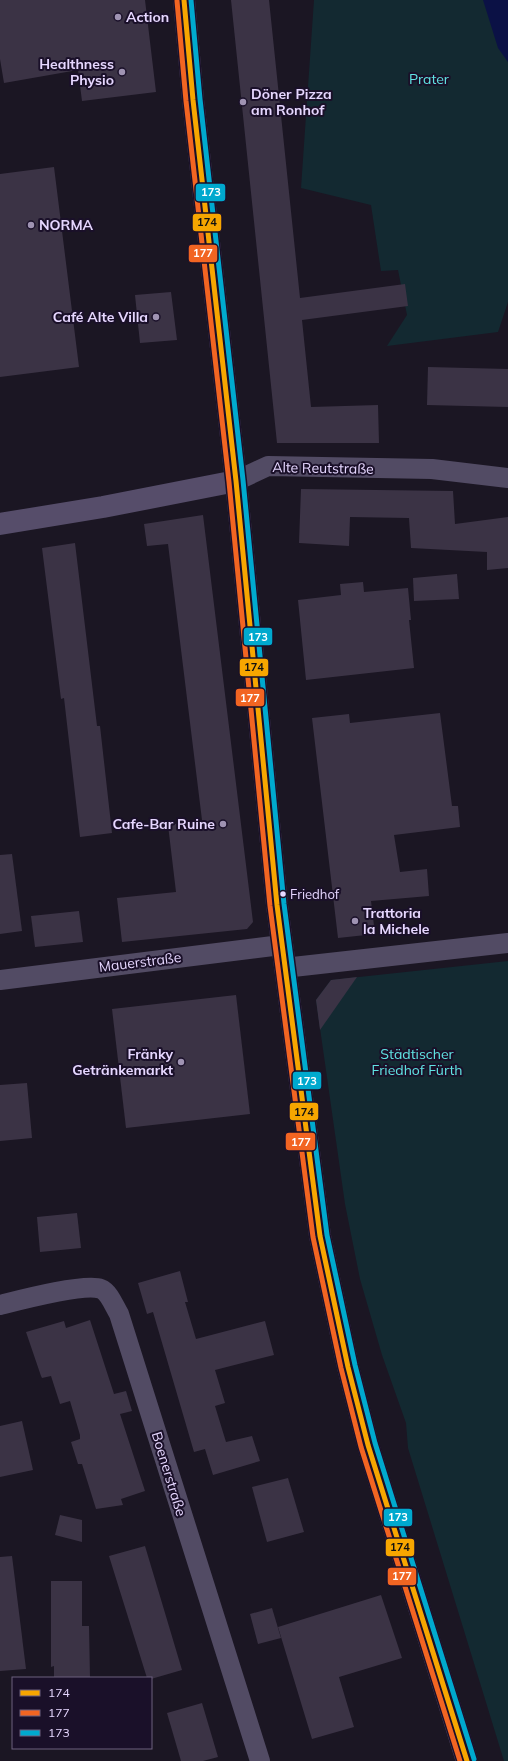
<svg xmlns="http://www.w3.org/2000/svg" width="508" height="1761" font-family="Mulish,sans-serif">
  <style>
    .green { fill: #132931 }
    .water { fill: #0b1145 }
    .building { fill: #3b3345 }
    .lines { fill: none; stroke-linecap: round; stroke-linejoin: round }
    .street { stroke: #524b64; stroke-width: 20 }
    .secondary { stroke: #564d6a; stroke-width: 22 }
    .bus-1-casing { stroke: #1a1029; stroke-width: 8 }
    .bus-2-casing { stroke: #1a1029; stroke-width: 8 }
    .bus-3-casing { stroke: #1a1029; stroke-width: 8 }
    .bus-1 { stroke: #f7a600; stroke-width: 5 }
    .bus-2 { stroke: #f26522; stroke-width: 5 }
    .bus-3 { stroke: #00a9ce; stroke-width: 5 }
    .poi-dot { fill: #9f93b2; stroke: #1a1029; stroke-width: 1.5 }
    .bus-dot { fill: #e6d7ff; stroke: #1a1029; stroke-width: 1.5 }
    .labels { text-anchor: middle; stroke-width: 4; stroke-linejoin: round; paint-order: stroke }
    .bus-label { font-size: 13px; fill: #e6d7ff; stroke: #1a1029; text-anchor: start }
    .poi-label { font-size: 14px; font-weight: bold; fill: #e6d7ff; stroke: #1a1029; text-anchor: start }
    .park-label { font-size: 14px; fill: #60e3e3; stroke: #1a1029 }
    .street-label { font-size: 14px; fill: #e6d7ff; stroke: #1a1029 }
    .line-badge { stroke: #1a1029; stroke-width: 1.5 }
    .badge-label { font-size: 11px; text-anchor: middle; font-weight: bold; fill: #fff }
    .pale-badge-label { font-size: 11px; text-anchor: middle; font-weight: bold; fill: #111 }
  </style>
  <rect width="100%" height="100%" fill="#1b1623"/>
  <!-- green -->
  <g class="green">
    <path d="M314,0H508V302L498,332L387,346L407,315L398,270L381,271L371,205L301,188Z"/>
    <path d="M508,961V1761H504L408,1448L406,1423L382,1355L360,1279L345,1204L316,1000L331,980Z"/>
  </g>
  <!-- water -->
  <path class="water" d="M483,0H508V62L498,48Z"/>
  <!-- building -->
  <g class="building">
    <path d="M0,0H145L156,92L82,101L78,70L4,83L0,59Z"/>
    <path d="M231,0H269L300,298L405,284L408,306L302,320L311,407L378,405L379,443H277Z"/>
    <path d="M54,167L79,367L0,377V174Z"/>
    <path d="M171,292L177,340L140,343L135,295Z"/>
    <path d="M428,367L508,369V407L427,405Z"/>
    <path d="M301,489L453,491L455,524L508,517V568L487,570V552L411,548L409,518L350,517L349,546L299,543Z"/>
    <path d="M203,515L253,922L247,929L122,942L117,898L176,892L168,825L202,820L168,544L147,546L144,524Z"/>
    <path d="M75,543L97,726H100L112,833L80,837L64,698L61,699L42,548Z"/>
    <path d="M457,574L459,599L414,601L413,578Z"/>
    <path d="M363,582L364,592L408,588L411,620H409L414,668L306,680L298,600L341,595L340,584Z"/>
    <path d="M440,713L452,806H458L460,827L394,835L400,872L427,869L429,896L371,901L375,934L338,938L312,718L349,714L350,723Z"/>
    <path d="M12,854L22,931L0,934V855Z"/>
    <path d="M79,911L83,942L35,947L31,916Z"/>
    <path d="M357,977L320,1030L316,1000L331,980Z"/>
    <path d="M236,995L250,1114L126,1128L112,1009Z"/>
    <path d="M27,1083L32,1138L0,1141V1085Z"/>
    <path d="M77,1213L81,1248L40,1252L37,1217Z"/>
    <path d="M180,1271L188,1302H185L196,1339L265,1321L274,1355L215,1370L225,1403L215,1406L226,1442L252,1436L260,1461L213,1475L205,1449L194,1452L153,1312L147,1314L138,1283Z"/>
    <path d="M90,1320L114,1394L126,1391L132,1411L120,1414L145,1491L121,1499L123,1505L96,1509L82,1464H78L71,1442L80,1439V1435L70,1401L60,1404L51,1376L42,1378L41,1376L26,1332L64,1321L66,1328Z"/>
    <path d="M22,1421L33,1470L0,1477V1426Z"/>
    <path d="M288,1478L304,1532L267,1542L252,1487Z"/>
    <path d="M60,1515L82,1520V1542L55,1535Z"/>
    <path d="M145,1546L182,1670L151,1679V1678H147L109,1556Z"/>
    <path d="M12,1556L26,1669L0,1671V1557Z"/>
    <path d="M51,1581H82V1626H89L90,1678H54V1666L51,1667Z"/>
    <path d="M381,1595L402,1658L339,1677L354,1727L312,1739L278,1627Z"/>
    <path d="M272,1608L281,1638L258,1644L250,1614Z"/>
    <path d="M202,1703L218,1757L203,1761H181L167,1713Z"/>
  </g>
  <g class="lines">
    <!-- street -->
    <g class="street">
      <path d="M236,481L268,466L432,469L508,478"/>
      <path d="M284,968L508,943"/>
      <path d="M0,980L281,945"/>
      <path d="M0,1305C20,1300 85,1283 101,1289C109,1292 114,1306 119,1314L260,1761"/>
    </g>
    <!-- secondary -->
    <g class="secondary">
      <path d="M184,0L193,100L236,481L277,905L320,1236L348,1367L368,1445L467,1761"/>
      <path d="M0,524L103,507L236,481"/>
    </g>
    <!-- bus-1 casing -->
    <g class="bus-1-casing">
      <path id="bus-1" d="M184,0L193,100L236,481L277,905L320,1236L348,1367L368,1445L467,1761"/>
    </g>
    <!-- bus-2 casing -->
    <g class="bus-2-casing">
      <path id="bus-2" d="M177,1L186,101L229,482L270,906L313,1237L341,1368L361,1447L460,1761"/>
    </g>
    <!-- bus-3 casing -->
    <g class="bus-3-casing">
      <path id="bus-3" d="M191,0L200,99L243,480L284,904L327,1235L355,1365L375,1443L474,1759"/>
    </g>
    <!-- bus-1 -->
    <use href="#bus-1" class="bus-1"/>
    <!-- bus-2 -->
    <use href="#bus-2" class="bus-2"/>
    <!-- bus-3 -->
    <use href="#bus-3" class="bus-3"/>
  </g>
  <!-- markers -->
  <g class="poi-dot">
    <circle cx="118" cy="17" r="4"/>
    <circle cx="122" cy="72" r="4"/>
    <circle cx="243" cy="102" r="4"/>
    <circle cx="31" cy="225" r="4"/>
    <circle cx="156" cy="317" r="4"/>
    <circle cx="223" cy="824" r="4"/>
    <circle cx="355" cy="921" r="4"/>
    <circle cx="181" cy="1062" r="4"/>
  </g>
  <circle class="bus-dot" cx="283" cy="894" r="3.5"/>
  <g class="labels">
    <!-- bus labels -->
    <g class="bus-label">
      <text x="290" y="899">Friedhof</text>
    </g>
    <!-- poi labels -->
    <g class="poi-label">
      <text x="126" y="22">Action</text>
      <text x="114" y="69" text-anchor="end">Healthness<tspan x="114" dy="16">Physio</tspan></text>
      <text x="251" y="99">Döner Pizza<tspan x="251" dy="16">am Ronhof</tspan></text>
      <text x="39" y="230">NORMA</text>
      <text x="148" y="322" text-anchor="end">Café Alte Villa</text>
      <text x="215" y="829" text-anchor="end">Cafe-Bar Ruine</text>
      <text x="363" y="918">Trattoria<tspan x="363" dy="16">la Michele</tspan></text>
      <text x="173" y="1059" text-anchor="end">Fränky<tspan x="173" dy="16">Getränkemarkt</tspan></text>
    </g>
    <!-- park labels -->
    <g class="park-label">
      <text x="429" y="84">Prater</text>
      <text x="417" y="1059">Städtischer<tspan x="417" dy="16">Friedhof Fürth</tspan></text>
    </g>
    <!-- street labels -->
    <g class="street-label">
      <text transform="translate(323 468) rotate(1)" y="5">Alte Reutstraße</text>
      <text transform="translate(140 962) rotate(-7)" y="5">Mauerstraße</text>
      <text transform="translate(169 1474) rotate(73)" y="5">Boenerstraße</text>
    </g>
  </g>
  <g class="line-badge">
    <rect x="195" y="183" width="31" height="19" rx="4" fill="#00a9ce"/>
    <rect x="192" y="213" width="30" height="19" rx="4" fill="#f7a600"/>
    <rect x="188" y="244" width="30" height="19" rx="4" fill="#f26522"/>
    <rect x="243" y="627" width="30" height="19" rx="4" fill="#00a9ce"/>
    <rect x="239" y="658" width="30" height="19" rx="4" fill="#f7a600"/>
    <rect x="235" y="688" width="30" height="19" rx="4" fill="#f26522"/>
    <rect x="292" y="1071" width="30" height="19" rx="4" fill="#00a9ce"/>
    <rect x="289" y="1102" width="30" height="19" rx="4" fill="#f7a600"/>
    <rect x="285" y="1132" width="31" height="19" rx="4" fill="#f26522"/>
    <rect x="383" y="1508" width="30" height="19" rx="4" fill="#00a9ce"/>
    <rect x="385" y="1538" width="30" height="19" rx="4" fill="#f7a600"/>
    <rect x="387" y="1567" width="30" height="19" rx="4" fill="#f26522"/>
  </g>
  <g class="badge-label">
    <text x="211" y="196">173</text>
    <text x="203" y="257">177</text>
    <text x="258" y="641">173</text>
    <text x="250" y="702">177</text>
    <text x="307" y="1085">173</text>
    <text x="301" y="1146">177</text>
    <text x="398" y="1521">173</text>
    <text x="402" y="1580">177</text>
  </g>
  <g class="pale-badge-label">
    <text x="207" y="226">174</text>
    <text x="254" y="671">174</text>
    <text x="304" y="1116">174</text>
    <text x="400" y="1551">174</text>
  </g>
  <!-- legend -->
  <rect x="12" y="1677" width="140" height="72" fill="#1a1029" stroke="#6c607f"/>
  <rect x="20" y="1690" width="20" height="6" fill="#f7a600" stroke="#6c607f"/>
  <text x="48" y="1697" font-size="12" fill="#e6d7ff">174</text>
  <rect x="20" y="1710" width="20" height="6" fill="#f26522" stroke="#6c607f"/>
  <text x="48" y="1717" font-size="12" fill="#e6d7ff">177</text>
  <rect x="20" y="1730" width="20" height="6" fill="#00a9ce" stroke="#6c607f"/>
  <text x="48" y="1737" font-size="12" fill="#e6d7ff">173</text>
</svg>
